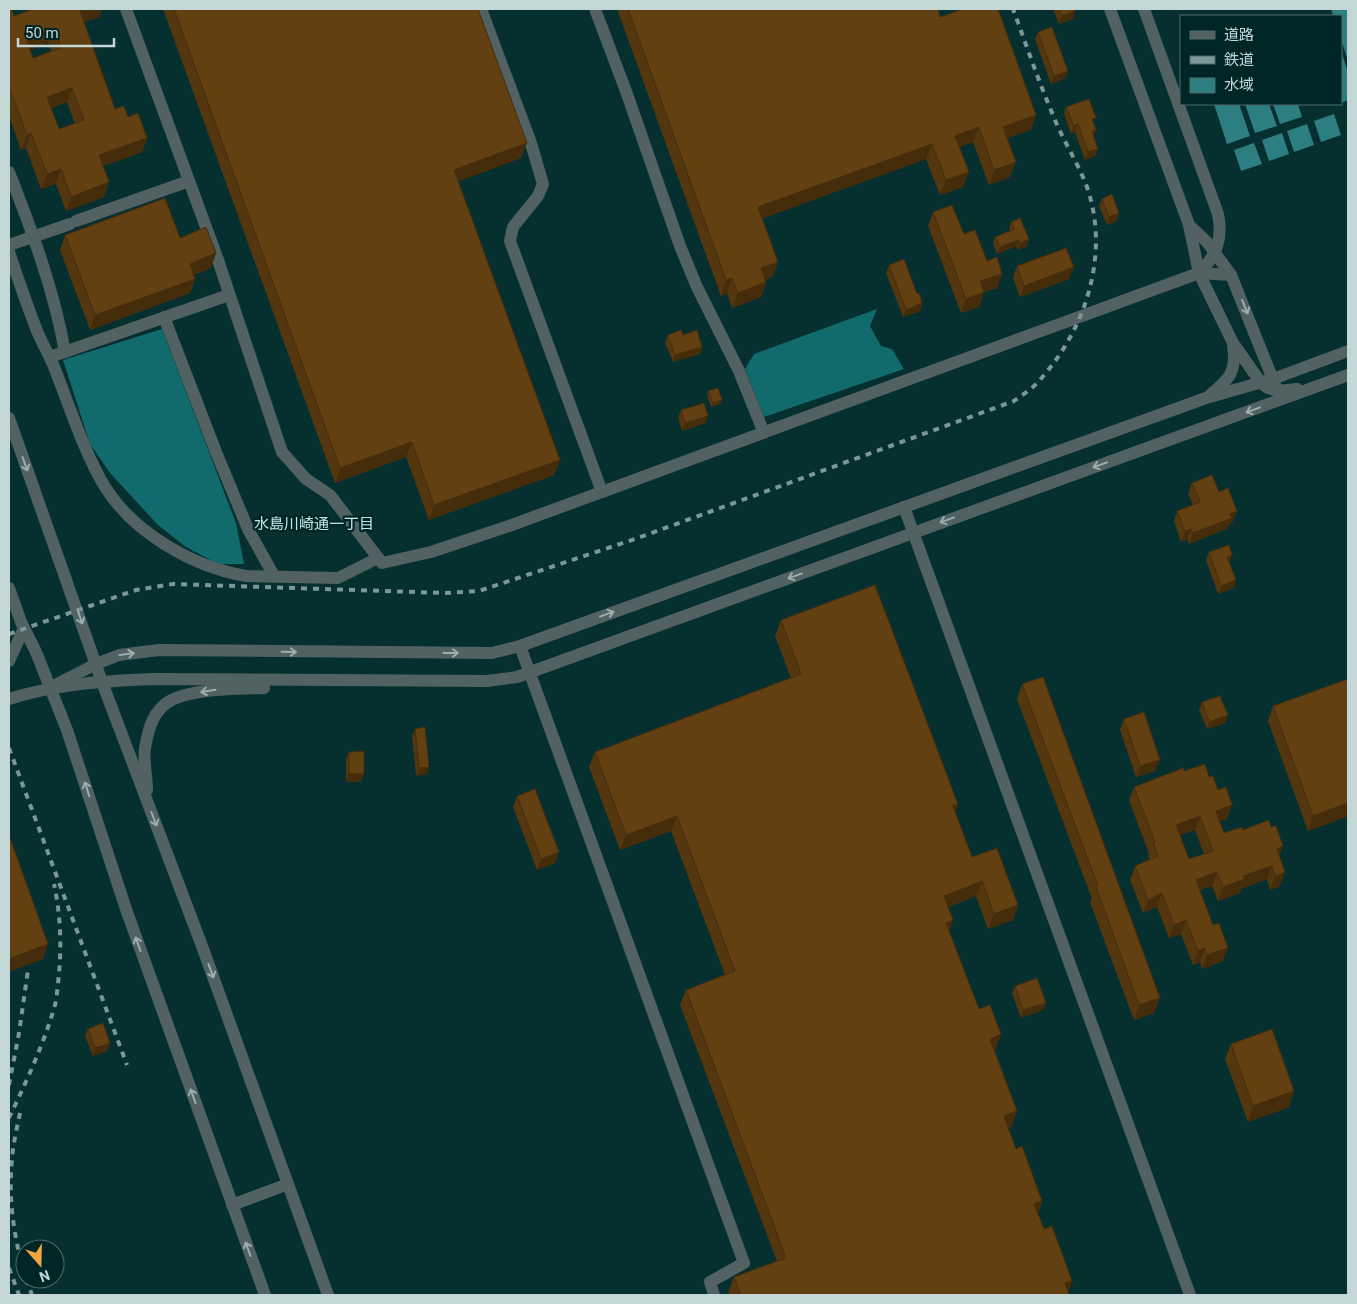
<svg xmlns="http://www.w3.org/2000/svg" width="1357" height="1304" font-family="Roboto,'Noto Sans JP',sans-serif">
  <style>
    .forest { fill: #116a6c }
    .water { fill: #2d7e80 }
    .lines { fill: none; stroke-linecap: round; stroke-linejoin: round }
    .minor { stroke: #526262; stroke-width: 12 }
    .rail { stroke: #7b9798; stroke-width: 4; stroke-dasharray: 6 6; stroke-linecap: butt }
    .wall { fill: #54370f; fill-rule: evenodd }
    .shaded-wall { fill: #452d0c }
    .building { fill: #624011; stroke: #452d0c; fill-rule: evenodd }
    .oneway { stroke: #9baeae }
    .labels { text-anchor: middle; stroke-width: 4.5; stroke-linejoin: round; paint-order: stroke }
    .neighbourhood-label { font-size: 15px; fill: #bee8e8; stroke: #002526 }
  </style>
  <rect width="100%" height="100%" fill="#062f30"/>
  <!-- forest -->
  <g class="forest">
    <path d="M877,309L870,326L881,346L892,349L904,369L764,417L745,369L754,354Z"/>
    <path d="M162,329L236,523L244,564H218L186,547L158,525L110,473L90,444L63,360Z"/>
  </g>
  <!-- water -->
  <g class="water">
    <path d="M1331,9H1348V61L1341,39V16H1333Z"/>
    <path d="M1341,50L1348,73V100L1341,103Z"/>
    <path d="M1214,104H1239L1250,136L1227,144Z"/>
    <path d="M1245,104H1269L1277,126L1255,133Z"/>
    <path d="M1273,104H1298L1302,117L1280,124Z"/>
    <path d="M1334,114L1341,135L1321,142L1314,121Z"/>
    <path d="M1307,124L1314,145L1294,152L1287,131Z"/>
    <path d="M1282,133L1289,154L1269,161L1262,140Z"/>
    <path d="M1254,143L1262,164L1241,171L1234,150Z"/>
  </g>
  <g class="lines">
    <!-- minor -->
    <g class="minor">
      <path d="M126,9L217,257L282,452L306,479L330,495L382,563L431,552L509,526L1199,273L1231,275"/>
      <path d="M481,9L530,140L543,184L538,196L513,227L510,241L602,492"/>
      <path d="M595,9L627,94L680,246L697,287L739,371L764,433"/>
      <path d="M1110,9L1189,225L1199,273L1233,343L1261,383L1268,388L1278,391L1297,389"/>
      <path d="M1144,9L1218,214C1223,239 1217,255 1199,273"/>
      <path d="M9,172C32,231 54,290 65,352"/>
      <path d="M76,221L189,181"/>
      <path d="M1189,225L1207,242L1231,275L1276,387"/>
      <path d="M9,245L70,224"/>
      <path d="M9,252C18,279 27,305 37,331C43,345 51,358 56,372C71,410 84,452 105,487C134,533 193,567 246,576L338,578L378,558"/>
      <path d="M164,317L216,452L248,529L274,576"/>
      <path d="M50,357L229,295"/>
      <path d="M1210,395C1230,379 1237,371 1233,345"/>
      <path d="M9,418L102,682L202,946L328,1295"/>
      <path d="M904,507L1190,1295"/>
      <path d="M9,588L21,622L36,652L67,730L127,912L265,1295"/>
      <path d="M520,646L744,1263L710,1282L714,1295"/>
      <path d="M9,661L24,628"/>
      <path d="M57,684L96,664L119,655L159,650L492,653L520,646L1206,398L1273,379L1348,351"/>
      <path d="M9,699C56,684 104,681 153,679L487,681L517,677L1348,375"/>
      <path d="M147,790C147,776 143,761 145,748C148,732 151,717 163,706C181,688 239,689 264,688"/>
      <path d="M232,1205L288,1184"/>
    </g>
    <!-- rail -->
    <g class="rail">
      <path d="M9,634L136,590L173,584L445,593L479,591L635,539L1014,401C1022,395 1031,390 1038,382C1084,332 1110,258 1088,190C1079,164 1063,141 1053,115C1038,80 1026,44 1013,9"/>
      <path d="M9,748L127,1065"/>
      <path d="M9,1085L19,1033L28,970"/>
      <path d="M20,1113C17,1128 13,1144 12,1159C8,1199 14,1238 25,1276"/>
      <path d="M9,1118C26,1082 44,1044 55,1005C57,998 57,990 58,983C62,949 61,917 54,884"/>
      <path d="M9,1268L19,1295"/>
      <path d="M26,1279L32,1295"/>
    </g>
  </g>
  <!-- wall -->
  <g class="wall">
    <path d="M9,9L14,16L33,9H102L99,17L84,22L115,109L128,117L147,138L142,152L103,166L109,182L104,197L66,211L56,184L41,189L26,148L21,150L9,116ZM48,43L51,51L33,58L30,49ZM67,102L75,124L59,129L51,108Z"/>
    <path d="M163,9H478L521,158L458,181L560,460L554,475L429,520L406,457L335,483Z"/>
    <path d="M617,9H938L940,17L1031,130L1007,138L1010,177L989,185L973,142L959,147L963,187L940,195L926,159L762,218L778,262L772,277L765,280L766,282L761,297L732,308L727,293L721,296Z"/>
    <path d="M1053,9H1075L1073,19L1059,24Z"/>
    <path d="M1038,32L1068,71L1065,78L1051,84L1035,39Z"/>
    <path d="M1066,107L1094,123L1093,136L1098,149L1095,156L1085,160L1075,132L1071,134L1064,114Z"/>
    <path d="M1102,199L1119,213L1117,221L1107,225L1099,206Z"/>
    <path d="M933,212L964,234L987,261L1002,274L997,288L984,292L979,307L961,313L928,226Z"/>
    <path d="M1011,222L1029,239L1027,246L1018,250L1016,246L997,254L993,243L995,237L1010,231L1009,229Z"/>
    <path d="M65,235L180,238L216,253L211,268L194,275L195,279L190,293L90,330L60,250Z"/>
    <path d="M889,265L917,294L922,303L920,311L903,317L886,273Z"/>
    <path d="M1017,266L1069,279L1020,297L1013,278Z"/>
    <path d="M668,335H683L700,354L673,362L665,343Z"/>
    <path d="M708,391L720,404L711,407L707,395Z"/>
    <path d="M681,410L708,416L705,423L682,431L678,418Z"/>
    <path d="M1192,483L1219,492L1233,522L1230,523L1228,528L1189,544L1187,539L1181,542L1174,521L1177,511L1193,505L1188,494Z"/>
    <path d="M1209,552L1232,555L1229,562L1234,588L1218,594L1206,560Z"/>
    <path d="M781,620L958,804L955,812L972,857L1018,905L1013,920L988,929L976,896L948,907L949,931L979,1009L996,1049L994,1050L1012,1126L1008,1128L1016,1149L1042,1201L1038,1213L1044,1229L1072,1281L1068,1292L1069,1295H730L728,1292L734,1277L777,1261L680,1005L686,990L725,975L671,831L620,850L589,767L595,752L791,678L775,636Z"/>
    <path d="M1022,684L1154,1013L1134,1020L1090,902L1092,899L1017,699Z"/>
    <path d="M1202,702L1225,723L1207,729L1199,710Z"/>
    <path d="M1273,706L1348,816L1308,831L1268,721Z"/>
    <path d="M1124,719L1155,771L1136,777L1120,730Z"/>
    <path d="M415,729L427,774L416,776L412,736Z"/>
    <path d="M349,752L361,782H346V759Z"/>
    <path d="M1184,771L1209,777L1227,819L1220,821L1224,833L1243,830L1280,857V886L1270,890L1267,879L1241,889L1240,893L1218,901L1212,886L1200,890L1223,961L1202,969L1200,962L1193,965L1181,934L1169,938L1157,907L1143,913L1130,880L1135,866L1150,860L1148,856L1149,854L1129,800L1134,787ZM1195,830L1204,854L1189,859L1180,835Z"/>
    <path d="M517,796L555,863L537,870L513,807Z"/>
    <path d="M1015,986L1043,1010L1021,1018L1012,993Z"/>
    <path d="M88,1029L107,1051L93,1056L85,1036Z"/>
    <path d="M1231,1044L1289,1107L1248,1122L1225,1059Z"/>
  </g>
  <!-- shaded-wall -->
  <g class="shaded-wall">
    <path d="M86,9H102L99,17L74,26L80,11Z"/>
    <path d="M1075,11L1073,19L1059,24L1061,16Z"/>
    <path d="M54,28L48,43L21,53L26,38Z"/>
    <path d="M1068,71L1065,78L1051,84L1054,76Z"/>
    <path d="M72,88L67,102L42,111L47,97Z"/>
    <path d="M1036,115L1031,130L997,142L1003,127Z"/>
    <path d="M1078,124L1075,132L1071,134L1074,126Z"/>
    <path d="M979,127L973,142L949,151L955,136Z"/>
    <path d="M1096,130L1093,137L1092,131Z"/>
    <path d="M31,133L26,148L21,150L27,135Z"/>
    <path d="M147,138L142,152L93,170L99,155Z"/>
    <path d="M527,143L521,158L449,185L454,170Z"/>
    <path d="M932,144L926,159L753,222L758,207Z"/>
    <path d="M1098,149L1095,156L1085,160L1088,152Z"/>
    <path d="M1016,162L1010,177L989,185L994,170Z"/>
    <path d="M61,169L56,184L41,189L47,174Z"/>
    <path d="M969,172L963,187L940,195L946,180Z"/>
    <path d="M109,182L104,197L66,211L71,197Z"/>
    <path d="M1119,213L1117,221L1107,225L1109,217Z"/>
    <path d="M1029,239L1027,246L1018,250L1020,243Z"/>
    <path d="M1019,240L1016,246L997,254L1000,247Z"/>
    <path d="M216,253L211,268L184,278L190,264Z"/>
    <path d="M778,262L772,277L755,283L761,268Z"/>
    <path d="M1074,267L1069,279L1020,297L1024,286Z"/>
    <path d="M1002,274L997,288L984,292L979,307L961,313L966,299L980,281Z"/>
    <path d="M732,278L727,293L721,296L726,280Z"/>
    <path d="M195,279L190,293L90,330L95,315Z"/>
    <path d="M766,282L761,297L732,308L738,293Z"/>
    <path d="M922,303L920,311L903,317L906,310Z"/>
    <path d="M702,347L700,354L673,362L675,355Z"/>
    <path d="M722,400L720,404L711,407L713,403Z"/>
    <path d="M708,416L705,423L682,431L685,423Z"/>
    <path d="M412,442L406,457L335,483L340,468Z"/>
    <path d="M560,460L554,475L429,520L434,505Z"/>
    <path d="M1237,511L1233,522L1230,523L1228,528L1189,544L1193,533L1230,514Z"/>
    <path d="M1191,529L1187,539L1181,542L1185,531Z"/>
    <path d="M1232,555L1229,563L1227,557Z"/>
    <path d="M1236,580L1234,588L1218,594L1221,586Z"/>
    <path d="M1228,715L1225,723L1207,729L1209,722Z"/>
    <path d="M1160,760L1155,771L1136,777L1140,766Z"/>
    <path d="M429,767L427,774L416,776L419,768Z"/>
    <path d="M349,774H364L361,782H346Z"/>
    <path d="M1348,803V816L1308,831L1313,816Z"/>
    <path d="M958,804L952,819L953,806Z"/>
    <path d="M1232,805L1227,819L1211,824L1216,811Z"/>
    <path d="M677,816L671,831L620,850L626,835Z"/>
    <path d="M1200,816L1195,830L1171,838L1176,825Z"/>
    <path d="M1283,846L1278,860L1277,849Z"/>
    <path d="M559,852L555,863L537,870L541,859Z"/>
    <path d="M1272,866L1267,879L1241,889L1240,893L1218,901L1223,887L1243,876Z"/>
    <path d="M1217,872L1212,886L1191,893L1196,880Z"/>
    <path d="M1285,872L1280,886L1270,890L1275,876Z"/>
    <path d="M982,881L976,896L939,911L944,896Z"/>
    <path d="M1162,893L1157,907L1143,913L1148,900Z"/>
    <path d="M1018,905L1013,920L988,929L994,914Z"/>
    <path d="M953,920L948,935L946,923Z"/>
    <path d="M1186,920L1181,934L1169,938L1174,925Z"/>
    <path d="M48,944L43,959L9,972V959Z"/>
    <path d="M1205,948L1200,962L1193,965L1198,951Z"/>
    <path d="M1228,948L1223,961L1202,969L1207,955Z"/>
    <path d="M1160,998L1154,1013L1134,1020L1139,1005Z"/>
    <path d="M1046,1003L1043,1010L1021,1018L1023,1010Z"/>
    <path d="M1001,1034L996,1049L984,1054L990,1039Z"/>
    <path d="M110,1043L107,1051L93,1056L95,1048Z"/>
    <path d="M1294,1091L1289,1107L1248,1122L1253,1106Z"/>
    <path d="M1017,1111L1012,1126L998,1131L1004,1116Z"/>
    <path d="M1042,1201L1037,1216L1034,1204Z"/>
    <path d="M1072,1281L1067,1295L1065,1283Z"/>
  </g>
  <!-- building -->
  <g class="building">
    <path d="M9,9H11L14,16L33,9H86L80,11L115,109L124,106L128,117L138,113L147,138L99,155L109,182L71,197L61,169L47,174L31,133L27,135L9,87ZM54,28L61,48L33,58L26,38ZM72,88L84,120L59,129L47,97Z"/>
    <path d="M174,9H478L527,143L454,170L560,460L434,505L412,442L340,468Z"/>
    <path d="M628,9H938L940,17L963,9H998L1036,115L1003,127L1016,162L994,170L979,127L955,136L969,172L946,180L932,144L758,207L778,262L761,268L766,282L738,293L732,278L726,280Z"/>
    <path d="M1059,9H1075V11L1061,16Z"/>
    <path d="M1052,27L1068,71L1054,76L1038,32Z"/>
    <path d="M1089,99L1096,118L1092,119L1096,130L1092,131L1098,149L1088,152L1078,124L1074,126L1066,107Z"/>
    <path d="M1112,194L1119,213L1109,217L1102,199Z"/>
    <path d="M165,198L180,238L206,227L216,253L190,264L195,279L95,315L65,235Z"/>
    <path d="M952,205L964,234L975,230L987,261L997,257L1002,274L980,281L984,292L966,299L933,212Z"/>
    <path d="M1020,218L1029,239L1020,243L1019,240L1000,247L995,237L1014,229L1011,222Z"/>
    <path d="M1066,248L1074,267L1024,286L1017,266Z"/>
    <path d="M904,259L917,294L919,293L922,303L906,310L889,265Z"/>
    <path d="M681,330L683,335L697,330L702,347L675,355L668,335Z"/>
    <path d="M718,388L722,400L713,403L708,391Z"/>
    <path d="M704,403L708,416L685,423L681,410Z"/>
    <path d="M1212,475L1219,492L1228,488L1237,511L1230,514L1232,518L1193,533L1191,529L1185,531L1177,511L1200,502L1192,483Z"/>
    <path d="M1229,545L1232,555L1227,557L1236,580L1221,586L1209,552Z"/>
    <path d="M875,585L958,804L953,806L972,857L997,848L1018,905L994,914L982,881L944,896L953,920L946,923L979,1009L990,1005L1001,1034L990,1039L1017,1111L1004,1116L1016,1149L1022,1146L1042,1201L1034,1204L1044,1229L1052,1226L1072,1281L1065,1283L1069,1295H741L734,1277L786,1258L686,990L735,971L677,816L626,835L595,752L801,674L781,620Z"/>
    <path d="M1043,677L1160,998L1139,1005L1096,887L1098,886L1022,684Z"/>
    <path d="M1348,679V803L1313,816L1273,706Z"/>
    <path d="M1220,696L1228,715L1209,722L1202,702Z"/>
    <path d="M1144,712L1160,760L1140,766L1124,719Z"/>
    <path d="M425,727L429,767L419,768L415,729Z"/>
    <path d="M364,751V774H349V752Z"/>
    <path d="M1205,764L1209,777L1213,776L1218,790L1226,787L1232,805L1216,811L1224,833L1242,827L1243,830L1269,820L1271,827L1276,826L1283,846L1277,849L1285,872L1275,876L1272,866L1243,876L1245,879L1223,887L1217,872L1196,880L1213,925L1219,923L1228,948L1207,955L1205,948L1198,951L1186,920L1174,925L1162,893L1148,900L1135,866L1158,856L1153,842H1155L1134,787L1183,768L1184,771ZM1200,816L1213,851L1189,859L1176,825Z"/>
    <path d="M535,789L559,852L541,859L517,796Z"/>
    <path d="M9,835L48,944L9,959Z"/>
    <path d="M1037,978L1046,1003L1023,1010L1015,986Z"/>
    <path d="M103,1023L110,1043L95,1048L88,1029Z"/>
    <path d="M1272,1029L1294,1091L1253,1106L1231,1044Z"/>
  </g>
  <!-- one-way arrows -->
  <defs><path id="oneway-shaft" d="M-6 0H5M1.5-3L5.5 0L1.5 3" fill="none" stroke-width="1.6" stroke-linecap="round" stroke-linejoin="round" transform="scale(1.25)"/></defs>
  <g class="oneway">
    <use href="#oneway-shaft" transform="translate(1245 307) rotate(68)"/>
    <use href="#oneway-shaft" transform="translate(1253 410) rotate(160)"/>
    <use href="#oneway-shaft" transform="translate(25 464) rotate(70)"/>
    <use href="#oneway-shaft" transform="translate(1100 465) rotate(160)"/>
    <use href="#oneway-shaft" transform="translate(947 520) rotate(160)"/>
    <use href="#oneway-shaft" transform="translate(795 576) rotate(160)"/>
    <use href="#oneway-shaft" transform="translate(607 614) rotate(-20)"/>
    <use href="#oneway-shaft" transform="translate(80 617) rotate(71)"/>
    <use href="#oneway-shaft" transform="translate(289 652) rotate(1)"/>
    <use href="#oneway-shaft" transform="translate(451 653)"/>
    <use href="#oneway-shaft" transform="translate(127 654) rotate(-8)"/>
    <use href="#oneway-shaft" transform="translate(208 691) rotate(171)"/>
    <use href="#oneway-shaft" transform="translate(87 789) rotate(-108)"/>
    <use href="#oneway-shaft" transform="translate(154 819) rotate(69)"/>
    <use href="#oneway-shaft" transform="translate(138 944) rotate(-110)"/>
    <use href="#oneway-shaft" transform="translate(211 971) rotate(70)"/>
    <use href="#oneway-shaft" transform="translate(193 1096) rotate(-110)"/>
    <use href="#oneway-shaft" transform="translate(248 1249) rotate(-110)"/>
  </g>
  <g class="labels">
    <!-- neighbourhood labels -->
    <g class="neighbourhood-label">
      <text x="314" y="529">水島川崎通一丁目</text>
    </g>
  </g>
  <!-- border -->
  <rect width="1357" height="1304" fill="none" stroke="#c3d7d7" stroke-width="20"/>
  <!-- legend -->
  <rect x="1180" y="15" width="162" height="90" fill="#002526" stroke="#4e6c6d"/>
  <rect x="1190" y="31" width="25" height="8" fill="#526262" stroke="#4e6c6d"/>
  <text x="1224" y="40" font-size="15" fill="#c3d7d7">道路</text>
  <rect x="1190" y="56" width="25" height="8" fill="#7b9798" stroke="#4e6c6d"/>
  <text x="1224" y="65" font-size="15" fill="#c3d7d7">鉄道</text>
  <rect x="1190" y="78" width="25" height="15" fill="#2d7e80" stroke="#4e6c6d"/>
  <text x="1224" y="90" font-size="15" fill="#c3d7d7">水域</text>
  <!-- north arrow -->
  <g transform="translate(40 1264) rotate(160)"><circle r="24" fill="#002526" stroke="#4e6c6d"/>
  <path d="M0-4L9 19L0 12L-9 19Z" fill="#f1a540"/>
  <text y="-8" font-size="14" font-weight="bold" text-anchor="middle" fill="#c3d7d7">N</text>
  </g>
  <!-- scale -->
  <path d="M18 38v8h96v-8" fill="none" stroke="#c3d7d7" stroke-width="2.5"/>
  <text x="25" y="38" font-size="15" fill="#c3d7d7" stroke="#002526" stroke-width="4" paint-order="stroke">50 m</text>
</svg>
